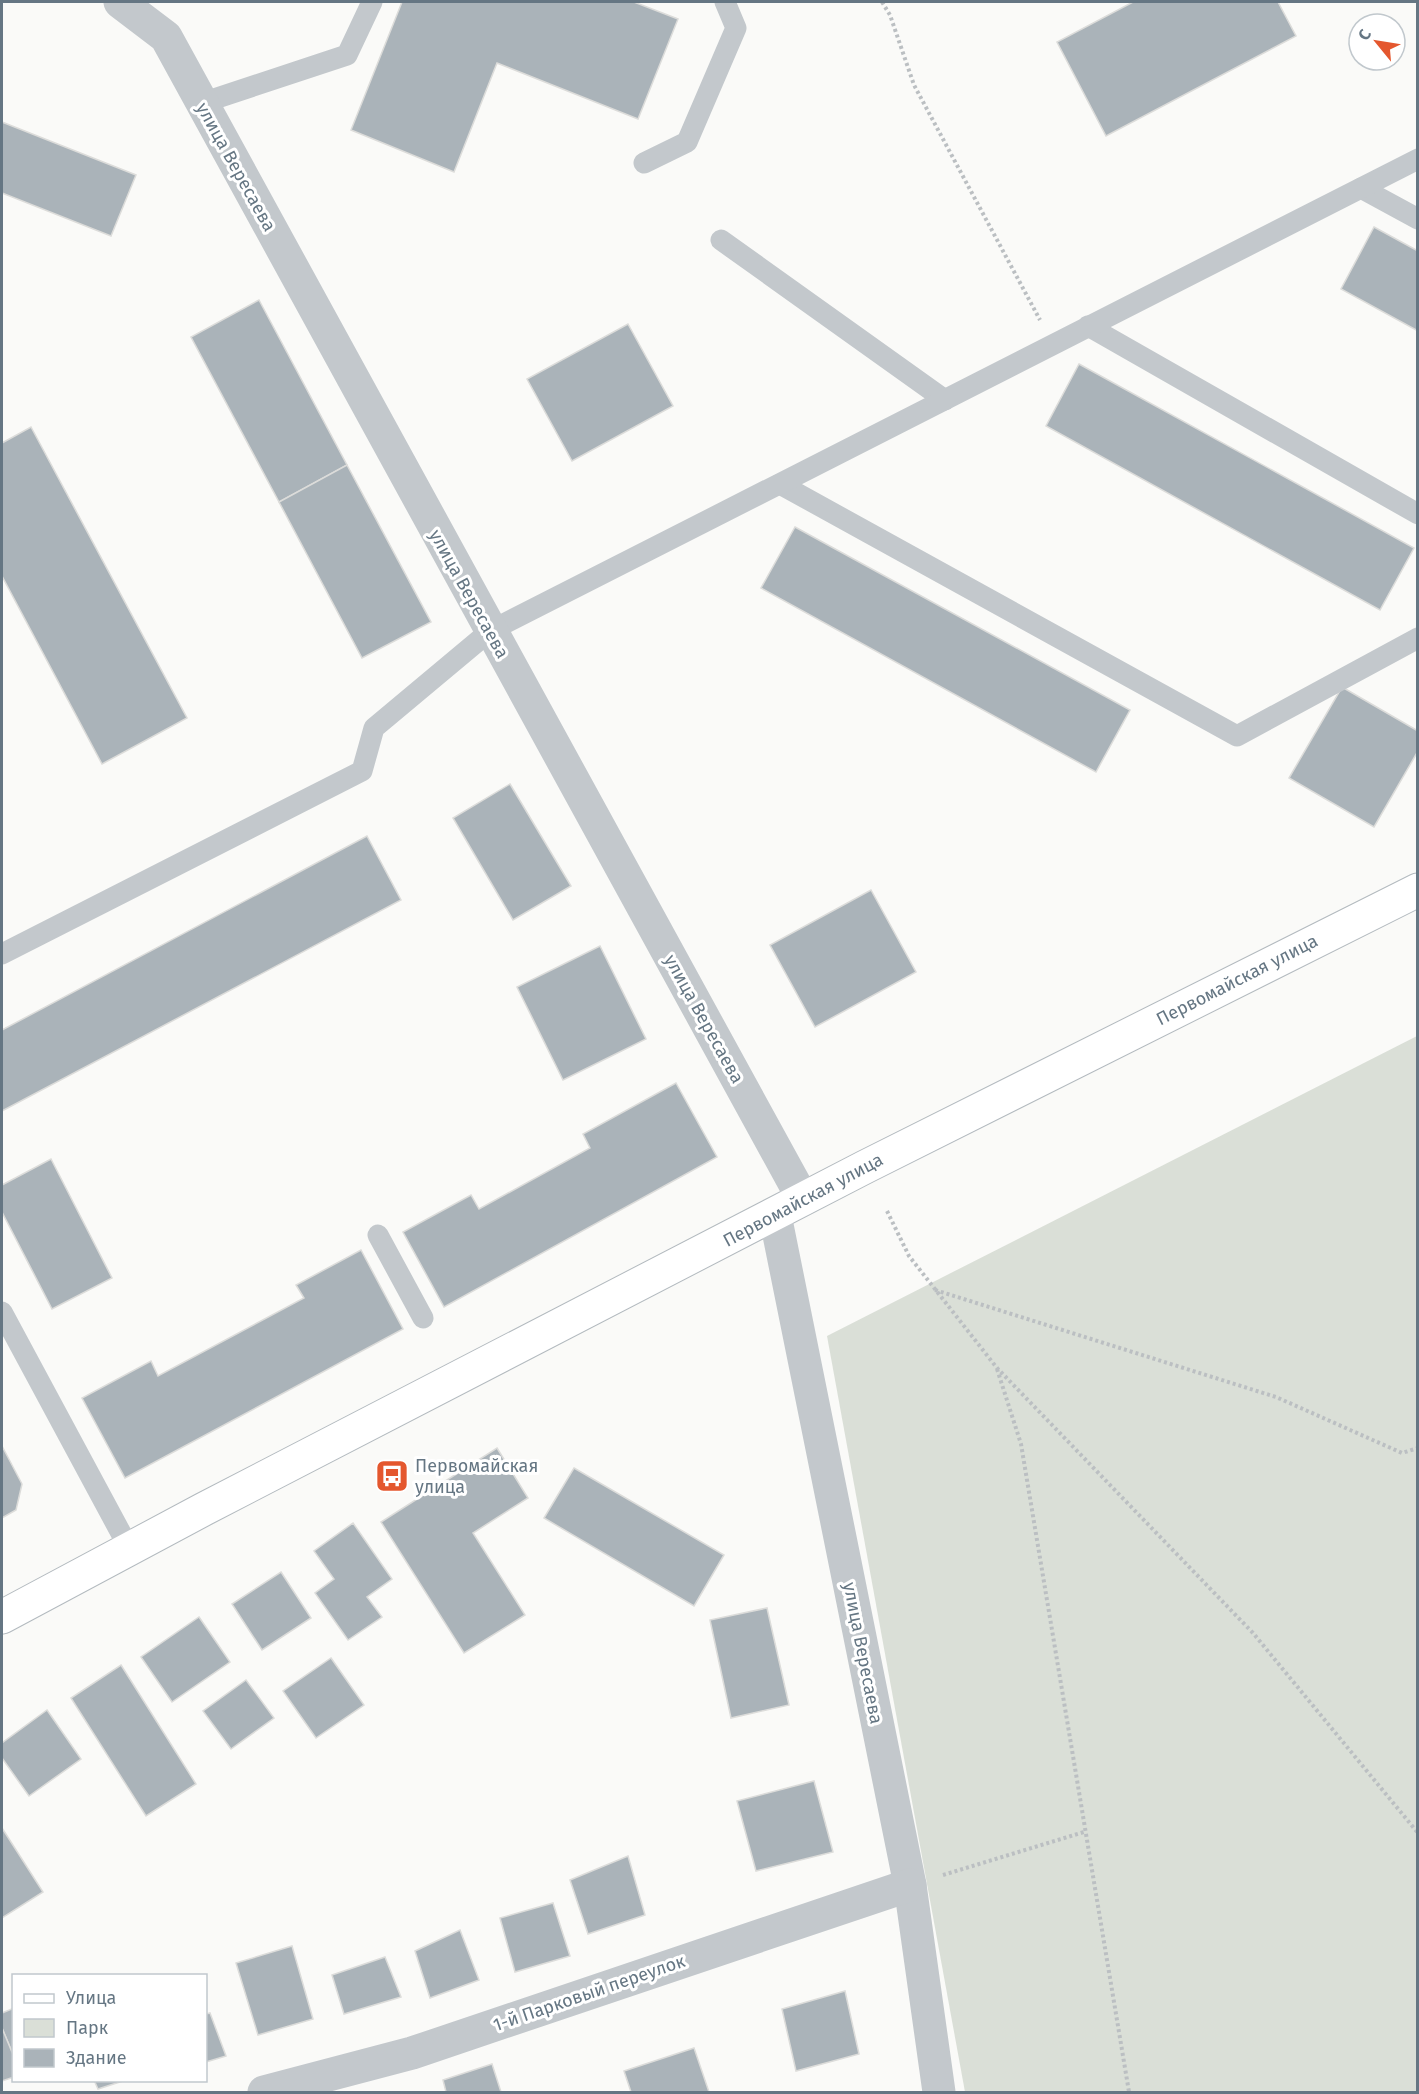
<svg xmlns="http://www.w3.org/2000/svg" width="1419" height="2094" font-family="'Fira Sans',sans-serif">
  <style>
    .green { fill: #dadfd7 }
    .building { fill: #aab3b9; stroke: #dcdcda; stroke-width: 1.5 }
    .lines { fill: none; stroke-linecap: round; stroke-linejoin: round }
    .secondary-casing { stroke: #b3babf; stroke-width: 35 }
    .path { stroke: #bbbfc2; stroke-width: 4; stroke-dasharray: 3 3; stroke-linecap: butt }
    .service { stroke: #c3c8cc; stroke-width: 21 }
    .minor { stroke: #c3c8cc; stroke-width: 33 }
    .secondary { stroke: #fff; stroke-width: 33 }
    .labels { text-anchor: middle; stroke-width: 6; stroke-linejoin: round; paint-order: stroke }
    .street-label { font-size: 18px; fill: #657683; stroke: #fff }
    .poi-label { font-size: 18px; fill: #657683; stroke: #fff; text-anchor: start }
  </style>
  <rect width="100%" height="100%" fill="#fafaf8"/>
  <!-- green -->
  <path class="green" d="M1417,1036V2092H965L827,1336Z"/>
  <!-- building -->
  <g class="building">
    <path d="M402,2H634L678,19L638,119L497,63L454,172L351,130Z"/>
    <path d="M1133,2H1278L1296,36L1106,136L1057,42Z"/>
    <path d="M2,122L136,175L111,236L2,193Z"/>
    <path d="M1374,227L1418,251V331L1341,289Z"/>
    <path d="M259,300L347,465L279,502L191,337Z"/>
    <path d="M628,324L673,406L572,461L527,379Z"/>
    <path d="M1079,364L1414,548L1380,610L1046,426Z"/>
    <path d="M31,427L187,718L102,764L2,576V443Z"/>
    <path d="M347,465L431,622L362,658L279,502Z"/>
    <path d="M795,527L1130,710L1096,772L761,588Z"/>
    <path d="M1342,687L1418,731V751L1374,827L1289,778Z"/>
    <path d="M510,784L571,886L513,920L453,818Z"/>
    <path d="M367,836L401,900L2,1111V1030Z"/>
    <path d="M871,890L916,972L815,1027L770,945Z"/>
    <path d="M600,946L646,1039L563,1080L517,987Z"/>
    <path d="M676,1083L717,1157L444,1307L403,1232L471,1195L479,1209L590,1148L583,1134Z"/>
    <path d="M51,1159L112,1278L52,1309L2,1212V1185Z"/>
    <path d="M361,1250L403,1329L125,1478L82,1398L151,1361L158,1376L304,1298L296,1285Z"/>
    <path d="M2,1446L22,1484L16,1510L2,1518Z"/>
    <path d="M497,1448L528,1498L473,1533L525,1615L464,1653L381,1522Z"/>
    <path d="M574,1468L724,1555L694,1606L544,1518Z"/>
    <path d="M353,1523L392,1579L367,1597L382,1617L348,1640L315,1593L334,1579L314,1551Z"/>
    <path d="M281,1572L311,1618L262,1650L232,1604Z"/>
    <path d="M767,1608L789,1705L731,1718L710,1620Z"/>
    <path d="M199,1617L230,1662L172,1702L141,1657Z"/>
    <path d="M331,1658L364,1705L316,1738L283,1691Z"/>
    <path d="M121,1665L196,1784L146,1816L71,1698Z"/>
    <path d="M246,1680L274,1718L231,1749L203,1711Z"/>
    <path d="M47,1710L81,1759L29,1796L2,1758V1743Z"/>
    <path d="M814,1781L833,1852L756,1871L737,1801Z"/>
    <path d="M2,1828L43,1892L2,1918Z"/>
    <path d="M628,1856L645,1915L588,1934L570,1880Z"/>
    <path d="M553,1903L570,1956L515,1972L500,1918Z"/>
    <path d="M460,1930L479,1980L430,1998L415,1951Z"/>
    <path d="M292,1946L313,2019L258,2035L236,1963Z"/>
    <path d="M385,1957L401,1997L344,2014L332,1975Z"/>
    <path d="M845,1991L859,2054L796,2071L782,2009Z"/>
    <path d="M14,2008V2057L2,2028V2013Z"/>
    <path d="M210,2013L226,2056L206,2062V2014Z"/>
    <path d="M2,2028L14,2057V2077L2,2081Z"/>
    <path d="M694,2048L709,2092H631L624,2071Z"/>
    <path d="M492,2064L501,2092H446L443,2080Z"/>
    <path d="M94,2080H126L98,2089Z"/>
  </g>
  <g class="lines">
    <!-- secondary casing -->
    <g class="secondary-casing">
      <path id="secondary" d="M2,1617L204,1509L865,1167L1418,890"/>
    </g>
    <!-- path -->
    <g class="path">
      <path d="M882,2L890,15L914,85L1040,320"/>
      <path d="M887,1211L909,1256L997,1368L1253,1633L1418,1833"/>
      <path d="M935,1290L1276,1397L1402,1453L1418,1448"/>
      <path d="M997,1369L1021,1444L1129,2092"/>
      <path d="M943,1875L1084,1832"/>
    </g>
    <!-- service -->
    <g class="service">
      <path d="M202,103L347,55L372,2"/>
      <path d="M644,163L687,142L736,28L725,2"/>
      <path d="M1361,188L1418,219"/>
      <path d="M721,240L945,400"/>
      <path d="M1088,326L1418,514"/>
      <path d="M780,484L1237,736L1418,638"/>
      <path d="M2,954L362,771L374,728L490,631L1418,159"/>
      <path d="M378,1235L423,1318"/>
      <path d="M2,1312L129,1548"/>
    </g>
    <!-- minor -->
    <g class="minor">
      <path d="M120,2L166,37L803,1199"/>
      <path d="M775,1215L910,1885L939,2092"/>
      <path d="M264,2092L412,2053L910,1885"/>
    </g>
    <!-- secondary -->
    <use href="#secondary" class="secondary"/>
  </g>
  <!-- icons -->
  <defs>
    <g id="bus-square" transform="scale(1.725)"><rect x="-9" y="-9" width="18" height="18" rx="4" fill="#e4572e" stroke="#fff"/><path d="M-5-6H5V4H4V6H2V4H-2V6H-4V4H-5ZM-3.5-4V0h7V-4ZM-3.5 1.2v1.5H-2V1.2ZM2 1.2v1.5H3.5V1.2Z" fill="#fff"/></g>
  </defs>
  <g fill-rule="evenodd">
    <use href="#bus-square" x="392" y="1476"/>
  </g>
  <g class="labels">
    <!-- street labels -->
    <g class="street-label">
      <text transform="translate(236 167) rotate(61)" y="6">улица Вересаева</text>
      <text transform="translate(469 594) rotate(61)" y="6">улица Вересаева</text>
      <text transform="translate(1237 980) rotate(-27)" y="6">Первомайская улица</text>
      <text transform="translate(704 1019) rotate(61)" y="6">улица Вересаева</text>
      <text transform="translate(803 1200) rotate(-28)" y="6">Первомайская улица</text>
      <text transform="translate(863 1653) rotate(79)" y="6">улица Вересаева</text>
      <text transform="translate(589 1993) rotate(-19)" y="6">1-й Парковый переулок</text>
    </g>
    <!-- poi labels -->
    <g class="poi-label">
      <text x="415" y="1472">Первомайская<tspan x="415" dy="21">улица</tspan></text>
    </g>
  </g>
  <!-- border -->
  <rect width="1419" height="2094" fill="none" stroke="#657683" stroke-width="6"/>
  <!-- legend -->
  <rect x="12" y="1974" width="195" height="108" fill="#ffffff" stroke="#c1c8cd" stroke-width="1.5"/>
  <rect x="24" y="1994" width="30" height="9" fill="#ffffff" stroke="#c1c8cd" stroke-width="1.5"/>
  <text x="66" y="2004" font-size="18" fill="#657683">Улица</text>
  <rect x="24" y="2019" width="30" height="18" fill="#dadfd7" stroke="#c1c8cd" stroke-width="1.5"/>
  <text x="66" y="2034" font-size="18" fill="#657683">Парк</text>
  <rect x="24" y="2049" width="30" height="18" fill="#aab3b9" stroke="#c1c8cd" stroke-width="1.5"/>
  <text x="66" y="2064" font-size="18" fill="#657683">Здание</text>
  <!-- north arrow -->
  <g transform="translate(1377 42) rotate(300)"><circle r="28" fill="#ffffff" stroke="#c1c8cd" stroke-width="1.5"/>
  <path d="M0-4.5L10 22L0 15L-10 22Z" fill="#e4572e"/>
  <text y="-9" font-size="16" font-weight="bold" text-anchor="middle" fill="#657683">С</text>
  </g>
</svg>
